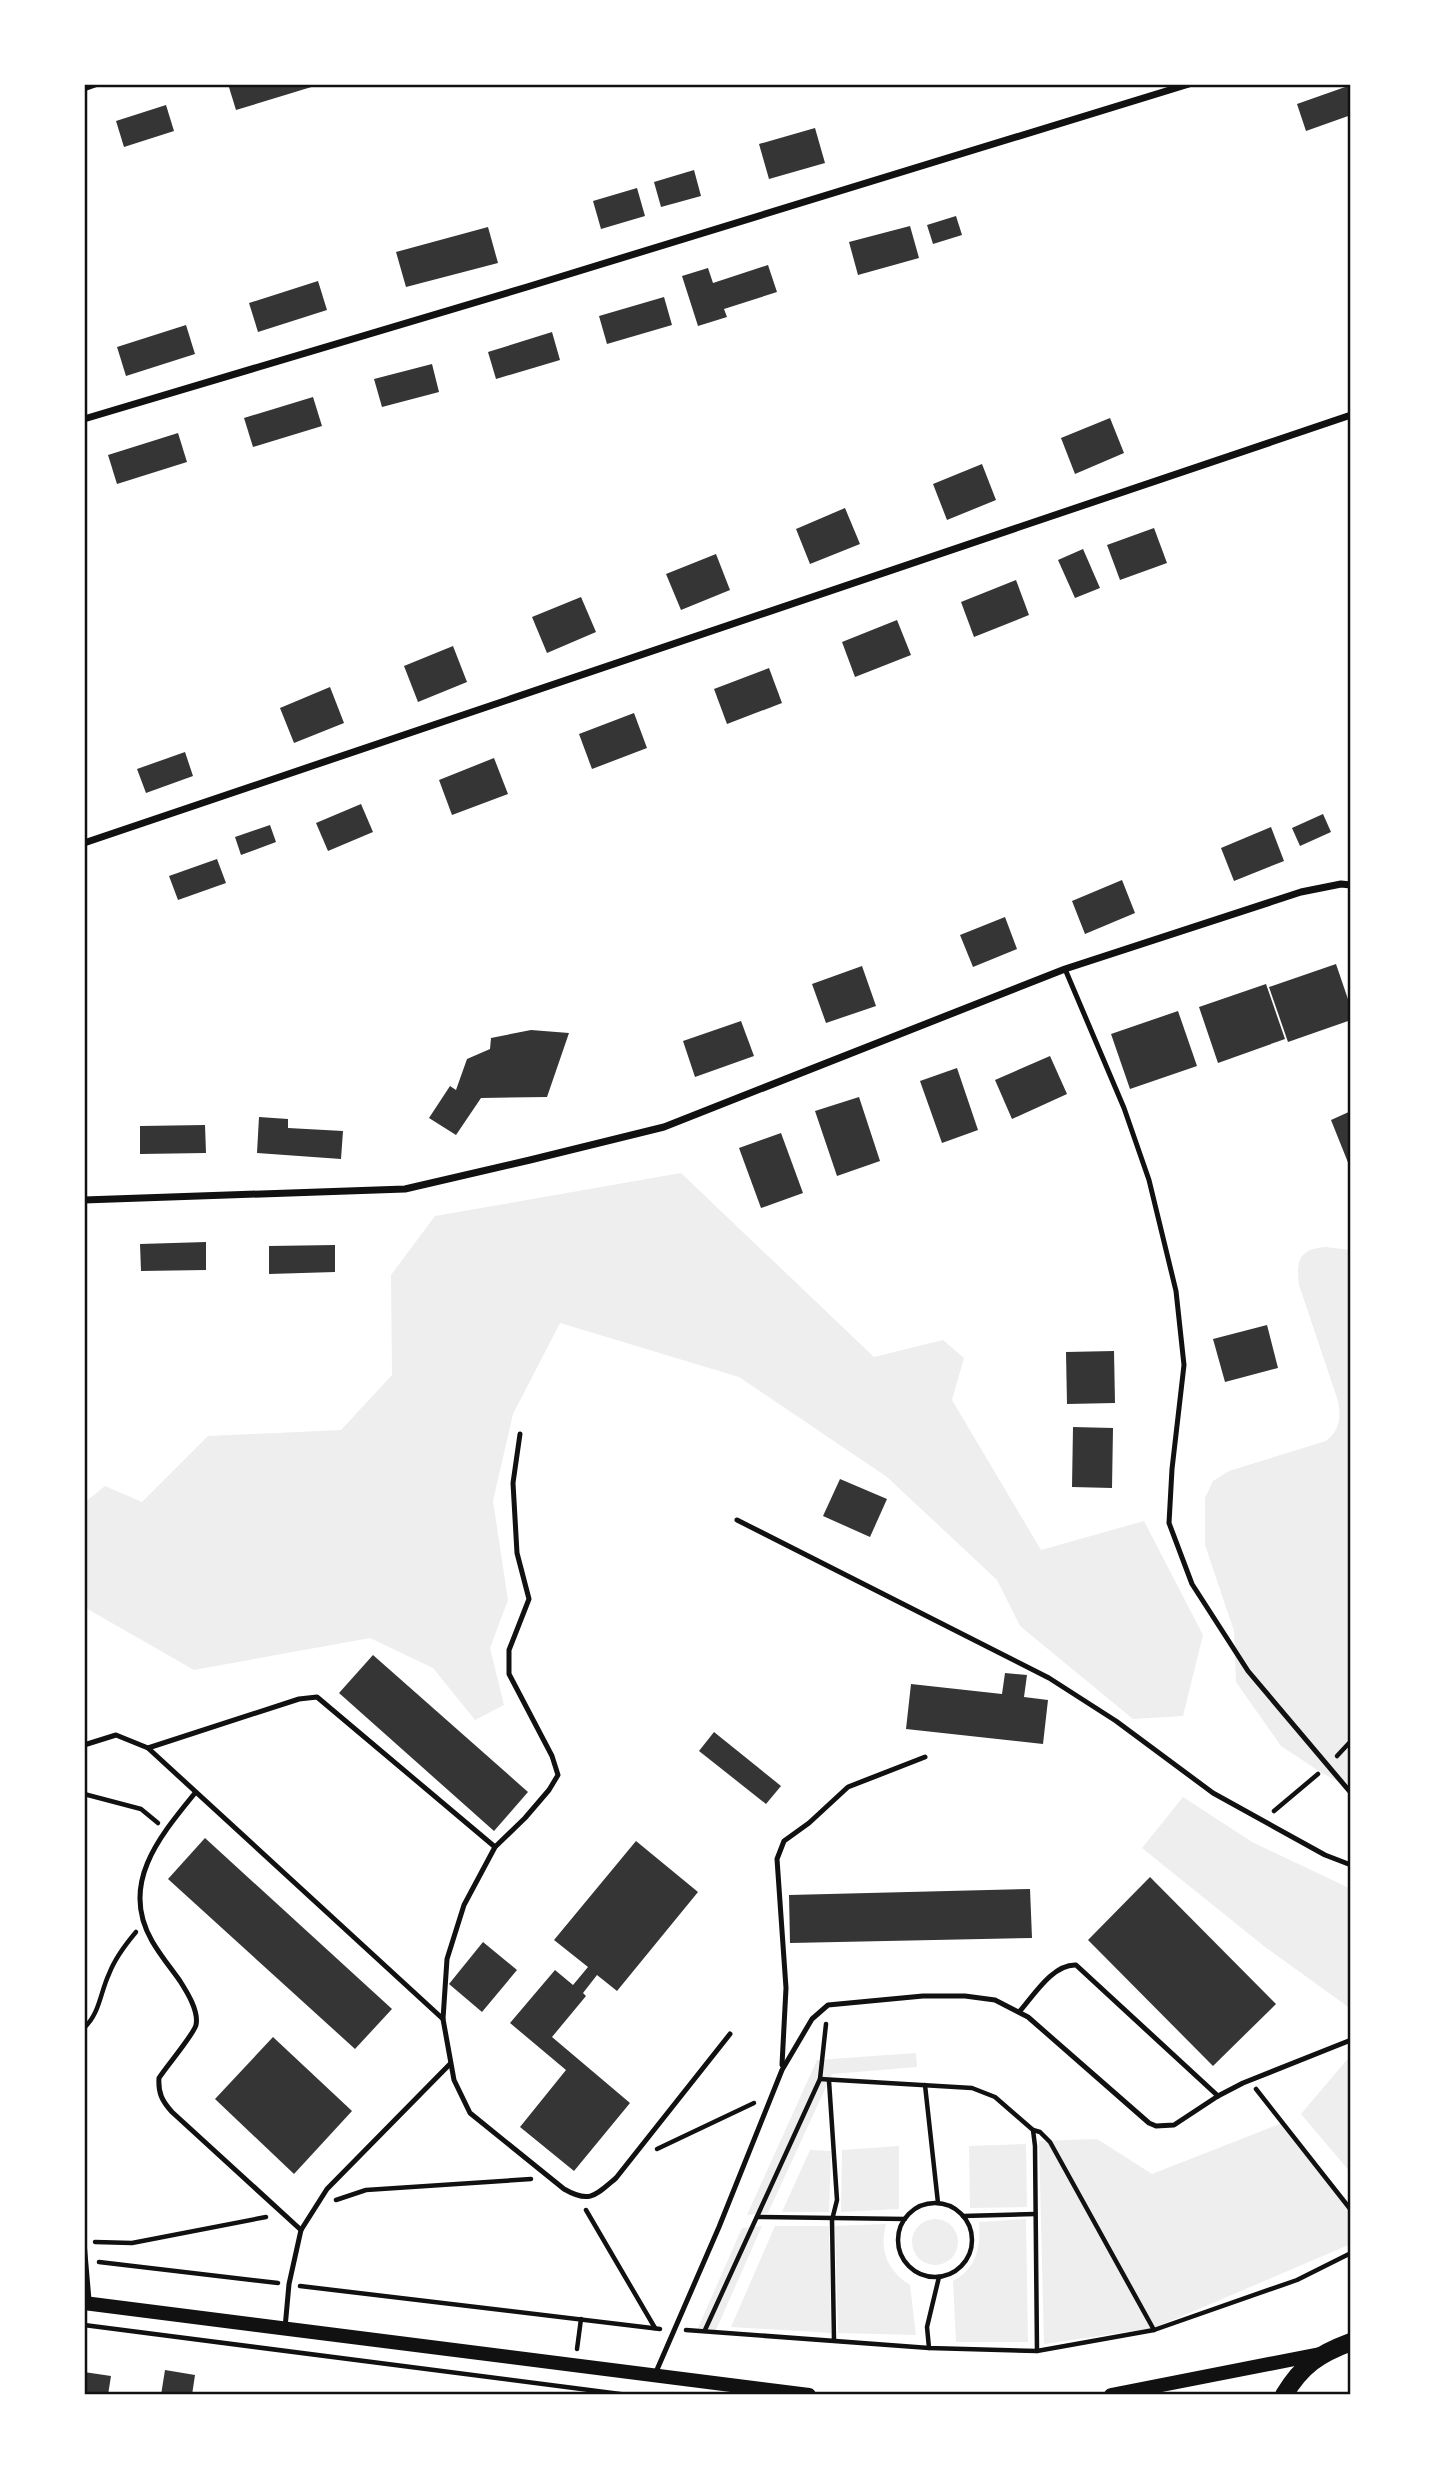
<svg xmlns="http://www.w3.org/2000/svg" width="1435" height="2479" font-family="'Sofia Sans Condensed',sans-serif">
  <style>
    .green { fill: #eee }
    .building { fill: #353535 }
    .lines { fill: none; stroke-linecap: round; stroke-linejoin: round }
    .path { stroke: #111; stroke-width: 4.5 }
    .service { stroke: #111; stroke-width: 5 }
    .minor { stroke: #111; stroke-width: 7 }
    .secondary { stroke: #111; stroke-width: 14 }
    .primary { stroke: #111; stroke-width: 18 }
    .neatline { fill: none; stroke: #111; stroke-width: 2.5 }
  </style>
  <rect width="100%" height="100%" fill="#fff"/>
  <!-- green -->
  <g class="green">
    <path d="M681,1173L874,1357L943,1340L964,1358L952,1400L1041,1550L1144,1521L1203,1635L1183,1716L1133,1719L1020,1626L997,1580L887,1477L739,1377L560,1323L513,1414L493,1501L508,1600L490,1648L504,1705L475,1720L433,1668L370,1638L194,1670L84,1607V1503L105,1486L142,1502L208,1436L341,1430L392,1375L391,1275L435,1216Z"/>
    <path d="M1326,1247L1351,1250V1788L1322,1773L1281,1746L1236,1682L1234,1631L1205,1545V1498L1213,1481L1229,1471L1326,1441C1340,1429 1341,1419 1338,1401L1299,1285C1296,1260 1299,1249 1326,1247Z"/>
    <path d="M1183,1797L1252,1842L1351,1889V2009L1265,1947L1142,1848Z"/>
    <path d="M916,2053L917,2067L832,2074L768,2213L747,2215L817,2060Z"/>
    <path d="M1351,2055V2173L1301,2114Z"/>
    <path d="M1282,2123L1351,2205V2244L1154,2328L1044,2344L1039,2141L1097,2139L1152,2174Z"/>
    <path d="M1026,2144L1027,2207L970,2208L969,2146Z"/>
    <path d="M899,2146V2209L841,2212L842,2150Z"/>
    <path d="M810,2150L831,2151L829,2212H782Z"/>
    <path d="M1026,2219L1028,2342H956L953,2281C977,2268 981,2247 979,2222Z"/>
    <circle cx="935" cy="2242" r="23"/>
    <path d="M886,2224C879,2251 887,2270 910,2285L916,2335L838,2333L835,2226Z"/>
    <path d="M762,2226L716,2330L698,2328L742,2228Z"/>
    <path d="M775,2226H829L831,2333L731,2327Z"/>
  </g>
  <!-- building -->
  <g class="building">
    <path d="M228,84H318V85L236,110Z"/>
    <path d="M1348,86L1351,95V115L1306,131L1297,104Z"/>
    <path d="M166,105L174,131L124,147L116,121Z"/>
    <path d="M815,128L825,163L769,179L759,144Z"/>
    <path d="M694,170L701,196L661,207L654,182Z"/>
    <path d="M637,188L645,216L601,229L593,201Z"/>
    <path d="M956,216L962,235L933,244L927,225Z"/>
    <path d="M910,226L919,258L858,275L849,242Z"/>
    <path d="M488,227L498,263L406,287L396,252Z"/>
    <path d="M768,265L777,292L724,309L727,317L698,326L682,276L708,268L713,283Z"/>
    <path d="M318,281L327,310L258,332L249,303Z"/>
    <path d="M664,297L672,325L607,344L599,316Z"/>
    <path d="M186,325L195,354L126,376L117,347Z"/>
    <path d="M552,332L560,360L496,379L488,352Z"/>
    <path d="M432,364L439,392L382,407L374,379Z"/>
    <path d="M313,397L322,426L253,447L244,418Z"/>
    <path d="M1110,418L1124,453L1075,474L1061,438Z"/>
    <path d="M178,433L187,462L117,484L108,455Z"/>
    <path d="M982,464L996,500L947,520L933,484Z"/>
    <path d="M845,508L860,544L810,564L796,529Z"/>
    <path d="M1154,528L1167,563L1120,580L1107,545Z"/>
    <path d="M1083,549L1100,588L1075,598L1058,560Z"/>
    <path d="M716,554L730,590L681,610L666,574Z"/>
    <path d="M1016,580L1029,615L974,637L961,602Z"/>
    <path d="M581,597L596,632L547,653L532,617Z"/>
    <path d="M897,620L911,655L855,677L842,642Z"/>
    <path d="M453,646L467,682L418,702L404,666Z"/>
    <path d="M769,668L782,703L727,724L714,689Z"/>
    <path d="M330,687L344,723L294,743L280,708Z"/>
    <path d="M634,713L647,748L592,769L579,734Z"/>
    <path d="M185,752L193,776L146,793L137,769Z"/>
    <path d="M494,758L508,794L452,815L439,780Z"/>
    <path d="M361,804L373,832L328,851L316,823Z"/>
    <path d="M1323,814L1331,832L1300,846L1292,828Z"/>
    <path d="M270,825L276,842L241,855L235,837Z"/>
    <path d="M1271,827L1284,861L1234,881L1221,848Z"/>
    <path d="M217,859L226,883L178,900L169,876Z"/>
    <path d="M1122,880L1135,913L1085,934L1072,901Z"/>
    <path d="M1005,917L1017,949L973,967L960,935Z"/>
    <path d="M1336,964L1351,1008V1020L1288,1042L1269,987Z"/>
    <path d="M862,966L876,1006L826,1023L812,984Z"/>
    <path d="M1266,984L1285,1039L1218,1063L1199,1007Z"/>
    <path d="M1178,1011L1197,1066L1130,1089L1111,1034Z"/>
    <path d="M741,1021L754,1056L695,1077L683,1041Z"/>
    <path d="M531,1030L569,1033L547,1097L481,1098L456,1135L429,1118L450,1086L456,1090L467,1059L490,1049L491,1038Z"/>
    <path d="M1050,1056L1067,1094L1012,1119L995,1080Z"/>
    <path d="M957,1068L978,1130L942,1143L920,1081Z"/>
    <path d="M859,1097L880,1161L837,1176L815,1111Z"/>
    <path d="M1351,1111V1170L1331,1120Z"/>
    <path d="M259,1117L288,1119V1128L343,1131L341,1159L257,1153Z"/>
    <path d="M205,1125L206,1153L140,1154V1126Z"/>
    <path d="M781,1133L803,1193L761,1208L739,1148Z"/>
    <path d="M206,1242V1270L141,1271L140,1244Z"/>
    <path d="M335,1245V1272L269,1274V1246Z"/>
    <path d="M1267,1325L1278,1368L1225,1382L1213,1339Z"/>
    <path d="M1114,1351L1115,1403L1067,1404L1066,1352Z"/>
    <path d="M1073,1427L1113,1428L1112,1488L1072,1487Z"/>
    <path d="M840,1479L887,1499L870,1537L823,1516Z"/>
    <path d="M373,1655L528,1792L494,1831L339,1693Z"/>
    <path d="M1005,1673L1027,1675L1024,1697L1048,1700L1043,1744L906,1729L911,1684L1002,1694Z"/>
    <path d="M714,1732L781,1786L766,1804L699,1751Z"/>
    <path d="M205,1838L392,2009L355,2049L168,1879Z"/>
    <path d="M636,1841L698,1892L617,1991L597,1975L583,1993L586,1996L552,2037L630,2103L574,2171L520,2127L566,2070L510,2023L555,1970L573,1985L588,1967L554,1940Z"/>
    <path d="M1150,1877L1276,2004L1213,2066L1088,1940Z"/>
    <path d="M1030,1889L1032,1938L790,1943L789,1895Z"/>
    <path d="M483,1942L517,1970L482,2012L449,1984Z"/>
    <path d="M273,2037L352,2111L294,2174L215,2099Z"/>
    <path d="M165,2370L195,2375L192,2395H161Z"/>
    <path d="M84,2372L111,2376L108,2395H84Z"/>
  </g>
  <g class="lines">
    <!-- path -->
    <g class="path">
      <path d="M1337,1756L1351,1741"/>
      <path d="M84,1794L141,1809L158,1823"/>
      <path d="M1274,1811L1318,1774"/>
      <path d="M84,2028C100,2013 100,1993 109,1974C115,1958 125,1945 136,1932"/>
      <path d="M820,2079L972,2088L995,2097L1033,2130L1035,2146L1037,2351"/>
      <path d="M829,2081L837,2200L832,2220L834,2340"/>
      <path d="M925,2085L938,2203"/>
      <path d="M1256,2089L1351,2210"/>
      <path d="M1033,2130L1040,2132L1050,2142L1154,2330"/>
      <path d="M657,2149L754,2103"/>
      <path d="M336,2200L366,2190L531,2179"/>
      <circle cx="935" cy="2240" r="37"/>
      <path d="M586,2210L655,2328"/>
      <path d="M963,2216L1035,2214"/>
      <path d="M757,2217L905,2219"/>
      <path d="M95,2242L132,2243L266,2217"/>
      <path d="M99,2262L278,2283"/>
      <path d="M300,2286L660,2329"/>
      <path d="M84,2325L628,2395"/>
      <path d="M686,2330L929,2348L1037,2351L1154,2330L1297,2280L1351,2253"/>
      <path d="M705,2330L820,2079L826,2024"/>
      <path d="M929,2348L927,2327L939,2277"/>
      <path d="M577,2349L581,2319"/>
    </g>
    <!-- service -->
    <g class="service">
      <path d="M84,89L98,84"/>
      <path d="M1065,969L1124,1108L1149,1180L1176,1291L1184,1365L1172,1469L1169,1523L1192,1584L1248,1671L1351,1793"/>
      <path d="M737,1520L1049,1678L1116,1721L1213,1793L1325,1855L1351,1865"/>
      <path d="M84,1745L116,1735L148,1748L443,2019L454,2080L470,2113L564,2189C590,2204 596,2195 616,2178L730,2034"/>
      <path d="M148,1748L299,1699L317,1697L495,1847"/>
      <path d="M195,1793C160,1836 119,1884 152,1941C160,1955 170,1967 180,1981C187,1992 199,2011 196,2025C194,2034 166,2067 159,2078C158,2093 162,2101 172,2112L301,2230"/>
      <path d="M1020,2011C1034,1995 1053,1964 1076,1965L1218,2096"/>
      <path d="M443,2019L447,1959L464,1905L495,1847L525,1818L549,1790L558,1775L552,1756L509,1674V1650L529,1599L517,1553L513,1483L520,1434"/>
      <path d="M782,2065L786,1988L777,1859L784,1841L809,1823L848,1787L925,1757"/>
      <path d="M84,2242L89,2300"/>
      <path d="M285,2328L289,2284L301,2230L327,2189L450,2064"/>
      <path d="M656,2372L719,2227L782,2070L812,2019L828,2005L923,1996H965L995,2000L1028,2017L1149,2123L1156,2126L1174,2125L1218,2096L1243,2083L1351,2040"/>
    </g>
    <!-- minor -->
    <g class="minor">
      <path d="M84,419L527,287L1189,84"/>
      <path d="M84,843L1351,415"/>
      <path d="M84,1200L405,1189L530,1160L664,1127L1065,969L1301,892L1341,884L1351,885"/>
    </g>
    <!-- secondary -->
    <g class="secondary">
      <path d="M84,2303L809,2395"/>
      <path d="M1111,2395L1320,2354"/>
    </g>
    <!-- primary -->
    <path class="primary" d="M1284,2395C1302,2365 1319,2354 1351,2342"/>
  </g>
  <!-- border -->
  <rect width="1435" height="2479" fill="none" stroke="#ffffff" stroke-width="172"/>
  <rect x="86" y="86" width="1263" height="2307" class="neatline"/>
</svg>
